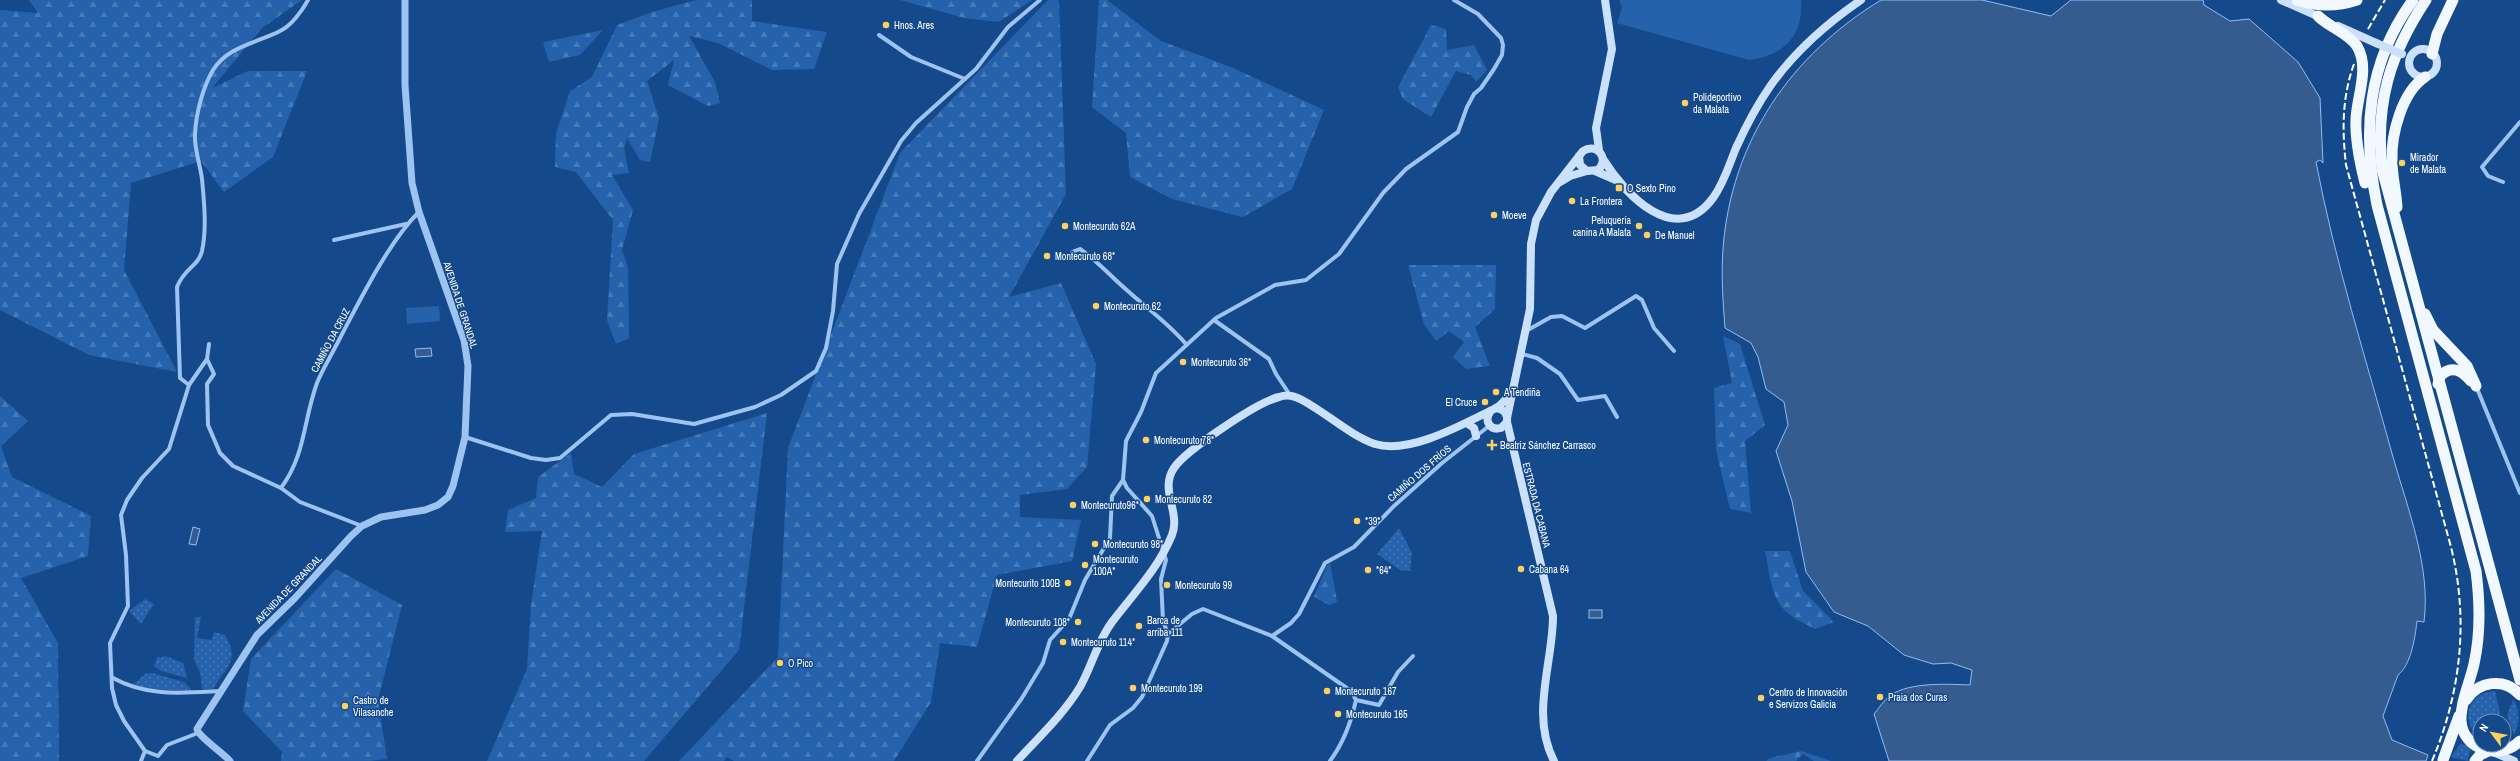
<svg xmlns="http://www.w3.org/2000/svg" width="2520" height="761" font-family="'Archivo Narrow',sans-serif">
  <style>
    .green { fill: url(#green-dots) }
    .forest { fill: url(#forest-firs) }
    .pitch { fill: #2662ab }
    .water { fill: #355c8e; stroke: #8fbef3 }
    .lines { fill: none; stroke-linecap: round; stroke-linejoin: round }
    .minor { stroke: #9dc3f0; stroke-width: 4 }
    .tertiary { stroke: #9dc3f0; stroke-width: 7 }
    .secondary { stroke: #cbe0fb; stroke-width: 8 }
    .trunk { stroke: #f2f8ff; stroke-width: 11 }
    .rail { stroke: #fff; stroke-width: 2; stroke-dasharray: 7 3; stroke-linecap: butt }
    .secondary-bridge { stroke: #cbe0fb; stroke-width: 8 }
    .poi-dot { fill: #ffd05c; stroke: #14498c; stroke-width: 1.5 }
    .labels { text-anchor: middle; stroke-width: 3; stroke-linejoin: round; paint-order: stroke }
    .poi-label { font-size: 10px; fill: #fff; stroke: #14498c; text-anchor: start }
    .street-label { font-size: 10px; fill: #fff; stroke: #14498c }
  </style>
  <defs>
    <pattern id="green-dots" width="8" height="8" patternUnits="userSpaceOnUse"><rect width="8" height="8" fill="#2662ab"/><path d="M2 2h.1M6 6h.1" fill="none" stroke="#477ab8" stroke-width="1.8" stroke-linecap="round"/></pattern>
    <pattern id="forest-firs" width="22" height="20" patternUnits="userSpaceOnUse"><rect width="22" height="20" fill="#2662ab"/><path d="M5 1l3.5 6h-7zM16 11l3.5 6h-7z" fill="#477ab8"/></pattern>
  </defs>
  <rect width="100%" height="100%" fill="#14498c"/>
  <!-- green -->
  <g class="green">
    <path d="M1399,528L1412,553L1410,571L1400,570L1377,554Z"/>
    <path d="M145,599L154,604L141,624L129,611Z"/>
    <path d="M195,617H201L197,638L212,640L214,632L225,635C240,661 227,666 213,689H202L200,672L194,660Z"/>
    <path d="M158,656L160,658L165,656L183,663L187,678L161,671L154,666Z"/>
    <path d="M152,673L184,682L191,689L190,691L150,689L133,685L145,674Z"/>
    <path d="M2495,691L2500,713L2496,721H2480V740C2461,721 2465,693 2495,691Z"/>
    <path d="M2513,699C2520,709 2520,725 2514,735L2507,716Z"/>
    <path d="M2460,744L2466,745L2470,749L2468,761L2451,757Z"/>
  </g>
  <!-- forest -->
  <g class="forest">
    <path d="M29,0H302L262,28L212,88L248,71H307L273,157L224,192L201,161L131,183L124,270L177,372L89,355L0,310V10L38,13Z"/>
    <path d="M696,0H752V21L827,32L814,69L772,70L718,43L689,36L715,82L720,103L708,106L668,85L674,60L647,81L659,118L650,162L640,160L627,138L624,148L629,173L612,175L633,210L622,250L628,267L629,338L616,344L607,320L613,220L576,172L555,167L556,133L570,91L592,77L617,25L652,12Z"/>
    <path d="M900,0H1032L999,22L964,18Z"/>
    <path d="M1048,0H1059L1066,194L1009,297L1061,283L1096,364L1087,467L1067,489L1020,495V517L1081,520L1072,561L997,575L977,647L940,643L931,702L894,761H734L727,757L724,761H679L778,657L788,448L900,153Z"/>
    <path d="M1099,0H1107L1161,41L1231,67L1324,110L1292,189L1243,217L1172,199L1130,177L1126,133L1092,107Z"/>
    <path d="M1431,25L1446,29L1447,50L1474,45L1487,70L1476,82L1471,75L1456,71L1431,117L1403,99L1398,87Z"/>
    <path d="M603,30L580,55L549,62L543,42Z"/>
    <path d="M1408,265H1496L1495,309L1475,327L1490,366L1466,369L1453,357L1464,342L1449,331L1436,341L1424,324Z"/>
    <path d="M1723,336L1740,344L1765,425L1745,441L1751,513L1730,509L1716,450L1714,388L1732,383Z"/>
    <path d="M0,396L28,421L1,446L12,477L91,516L88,556L21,578L58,643L59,761H0Z"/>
    <path d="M767,413L739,650L644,761H487L527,669L531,604L542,531L505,532L508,510L536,498L538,477L571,453L574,474L602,487L634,454Z"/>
    <path d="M1765,551H1790L1803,591L1834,622L1815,629C1804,623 1789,617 1781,606C1770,592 1769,568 1765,551Z"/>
    <path d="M1330,562L1337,602L1329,605L1314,597L1326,568Z"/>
    <path d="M336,569L402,605L378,700L387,759L370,761H281L282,752L243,711L251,659Z"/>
    <path d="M1801,751L1831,761H1814L1803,754L1796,761H1766L1770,758Z"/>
  </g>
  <!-- pitch -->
  <g class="pitch">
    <path d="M1619,0H1801C1804,36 1783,56 1749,60L1617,23L1622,7Z"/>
    <path d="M439,306L440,321L407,324L406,308Z"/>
  </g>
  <!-- water -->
  <g class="water">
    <path d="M1881,0H1982L2051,16L2071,0H2203L2204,5L2230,21L2249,19L2298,62L2320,98L2323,163L2320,160L2316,162C2335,262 2366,359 2393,457C2408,510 2431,567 2424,622L2417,621C2415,638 2411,665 2398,675L2383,716L2392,740L2428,755L2426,761H1889L1874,714C1879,708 1884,700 1891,695C1910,682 1948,684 1970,685L1972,670L1951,663L1933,664L1904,655L1868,626L1834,612L1806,572L1792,501L1776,451L1788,425L1784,402L1766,389L1758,357L1751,343L1725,328C1723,302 1721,275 1723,249C1731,141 1791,55 1881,0Z"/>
    <path d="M431,348L432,356L416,357L415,349Z"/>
    <path d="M193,527L200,529L196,545L189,544Z"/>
    <rect x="1589" y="610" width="13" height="8"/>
  </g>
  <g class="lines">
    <!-- minor -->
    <g class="minor">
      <path d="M879,35L911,57L965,79"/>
      <path d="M2503,182L2488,176L2482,167L2520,122"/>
      <path d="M334,240L406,224"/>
      <path d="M1072,252L1080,249C1099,262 1112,278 1129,292C1148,309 1169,324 1186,344"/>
      <path d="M1214,320L1269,359L1276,374L1290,395"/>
      <path d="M1526,331L1551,317L1562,316L1585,328L1636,296L1642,300L1654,328L1674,351"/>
      <path d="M209,344L207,359L189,385L180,378L177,287C184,268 198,267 202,251C207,228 204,201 202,179C200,164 194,148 195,134C196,113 203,87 213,70C228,46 257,43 280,31C291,26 302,11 308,0"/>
      <path d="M1522,354L1537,358L1560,374L1578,400L1605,396L1617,417"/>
      <path d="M207,359L214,374L207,384L208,425L220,453L233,466L281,488L300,502L362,526"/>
      <path d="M2476,386L2520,493"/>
      <path d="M465,437L531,458L546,460L560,458L611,415L632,414L694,424L755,407L781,395L816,371L826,348L833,311L837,264L859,214L901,141L916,123L976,69L1008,27L1040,0"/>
      <path d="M281,488C306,454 303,421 317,383C323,368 332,354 339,340C359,302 389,241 419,212"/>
      <path d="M1168,634L1192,614L1203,609L1272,636"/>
      <path d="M113,678C147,697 183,693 220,691"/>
      <path d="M1356,700L1379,705L1398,672L1413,656"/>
      <path d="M145,751L124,721L116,705L112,688L110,643L128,606L126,555L121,515L127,500L142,478L169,449L189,385"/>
      <path d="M141,761L145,751L158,756L167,745L198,733"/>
      <path d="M977,761L1022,698L1043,663L1050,640L1069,619L1085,580L1110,538L1112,496L1123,480L1126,441L1141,412L1156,373L1216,318L1275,285L1306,280L1339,254L1383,193L1406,169L1458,132L1467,107L1474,94L1481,88L1494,69L1502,55L1503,45L1501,38L1478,14L1454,0"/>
      <path d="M1087,761L1110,725L1133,708L1142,697L1167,641L1168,634L1163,621L1161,579L1166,560L1152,516L1127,488L1123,480"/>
      <path d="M1330,761C1344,742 1351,723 1356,700L1351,691L1272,636L1291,623L1299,614L1325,563L1354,547L1394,506L1442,463L1489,426"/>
    </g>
    <!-- tertiary -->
    <path class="tertiary" d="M230,761C223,753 198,736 197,729L257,635L295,598L351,536L362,526L381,517L425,510L438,505L448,497L453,486L465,437L468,366L464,340L419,212L412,183L405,85V0"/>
    <!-- secondary -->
    <g class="secondary">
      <path d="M2281,0L2322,18"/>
      <path d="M2338,26L2376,43"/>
      <circle cx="2423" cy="63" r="14"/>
      <path d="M1599,150L1596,128L1612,49L1605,0"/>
      <path d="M1603,159C1625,194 1675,249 1713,198C1724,183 1729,165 1736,148C1746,126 1757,105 1771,85C1796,50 1826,24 1861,0"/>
      <path d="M1595,171L1618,181"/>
      <path d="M1560,182L1570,176L1587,171"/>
      <path d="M1490,412C1484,421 1490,431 1501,428L1507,422C1508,414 1504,409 1496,408"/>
      <path d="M1507,418L1530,309L1531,244L1536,220L1551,192L1583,151C1597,142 1610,159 1598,170L1587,171L1580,165L1579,156"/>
      <path d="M1507,422L1553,616C1553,663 1530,715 1554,761"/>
      <path d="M1468,424L1474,428L1476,436"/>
      <path d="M2493,752L2514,761"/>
      <path d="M1017,761C1038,738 1063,715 1080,687C1092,666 1097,642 1112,622C1134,593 1158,569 1172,535C1181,512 1159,490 1174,468C1186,450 1258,402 1279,397C1288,394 1294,396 1302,400C1325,412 1351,436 1375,444C1410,455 1465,423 1496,408C1504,404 1509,395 1514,388"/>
    </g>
    <!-- trunk -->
    <g class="trunk">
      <path d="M2297,0C2318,7 2336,7 2357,0"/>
      <path d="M2413,0C2367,63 2362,132 2377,205L2476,571C2480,602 2481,633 2474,664C2470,682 2460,703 2461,721C2463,750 2500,761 2520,741"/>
      <path d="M2426,0C2390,54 2375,103 2382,169L2520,680"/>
      <path d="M2318,16C2329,27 2348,33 2357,46C2370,68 2357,96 2356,119C2355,140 2360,163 2365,183"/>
      <path d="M2432,54L2437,34L2453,0"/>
      <path d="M2397,207C2396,191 2392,176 2392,161C2391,134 2402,92 2425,77"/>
      <path d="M2425,314L2433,330L2467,366L2476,386"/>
      <path d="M2438,384L2440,376C2452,364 2462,371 2471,381"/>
      <path d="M2466,700C2478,681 2505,677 2520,695"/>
      <path d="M2443,760L2459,716"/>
      <path d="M2475,761L2480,755L2488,751"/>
    </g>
    <!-- rail -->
    <g class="rail">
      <path d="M2368,29L2385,0"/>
      <path d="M2354,64C2342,97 2342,130 2346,165L2451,547C2469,620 2461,692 2432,761"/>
    </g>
    <!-- secondary-bridge -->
    <path class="secondary-bridge" d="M2376,43L2402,54"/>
  </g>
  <!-- markers -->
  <g class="poi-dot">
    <circle cx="886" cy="25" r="4"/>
    <circle cx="1685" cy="103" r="4"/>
    <circle cx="2402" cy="163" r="4"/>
    <rect x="1615" y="184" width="8" height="8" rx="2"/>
    <circle cx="1572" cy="201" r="4"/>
    <circle cx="1494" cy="215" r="4"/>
    <circle cx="1065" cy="226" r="4"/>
    <circle cx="1639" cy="226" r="4"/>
    <circle cx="1647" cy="235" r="4"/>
    <circle cx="1047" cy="256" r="4"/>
    <circle cx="1096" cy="306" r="4"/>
    <circle cx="1183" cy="362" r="4"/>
    <circle cx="1496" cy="392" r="4"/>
    <circle cx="1485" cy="402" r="4"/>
    <circle cx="1146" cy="440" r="4"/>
    <path d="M1490 439h4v4h4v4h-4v4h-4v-4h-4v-4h4z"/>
    <circle cx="1147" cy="499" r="4"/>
    <circle cx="1073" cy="505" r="4"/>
    <circle cx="1357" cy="521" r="4"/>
    <circle cx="1095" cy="544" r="4"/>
    <circle cx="1085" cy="565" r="4"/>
    <circle cx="1521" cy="569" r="4"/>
    <circle cx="1368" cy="570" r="4"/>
    <circle cx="1068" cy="583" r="4"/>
    <circle cx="1167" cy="585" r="4"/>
    <circle cx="1078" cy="622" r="4"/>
    <circle cx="1139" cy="626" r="4"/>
    <circle cx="1063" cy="642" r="4"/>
    <circle cx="780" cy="663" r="4"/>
    <circle cx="1133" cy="688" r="4"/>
    <circle cx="1327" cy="691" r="4"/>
    <circle cx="1880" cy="697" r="4"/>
    <circle cx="1761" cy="698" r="4"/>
    <circle cx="345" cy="706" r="4"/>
    <circle cx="1338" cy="714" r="4"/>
  </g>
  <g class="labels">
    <!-- poi labels -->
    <g class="poi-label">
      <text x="894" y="29">Hnos. Ares</text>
      <text x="1693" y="101">Polideportivo<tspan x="1693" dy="12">da Malata</tspan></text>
      <text x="2410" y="161">Mirador<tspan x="2410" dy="12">de Malata</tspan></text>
      <text x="1627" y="192">O Sexto Pino</text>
      <text x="1580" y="205">La Frontera</text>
      <text x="1502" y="219">Moeve</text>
      <text x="1631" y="224" text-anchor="end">Peluquería<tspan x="1631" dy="12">canina A Malata</tspan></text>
      <text x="1073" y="230">Montecuruto 62A</text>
      <text x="1655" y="239">De Manuel</text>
      <text x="1055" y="260">Montecuruto 68*</text>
      <text x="1104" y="310">Montecuruto 62</text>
      <text x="1191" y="366">Montecuruto 36*</text>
      <text x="1504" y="396">A Tendiña</text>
      <text x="1477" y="406" text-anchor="end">El Cruce</text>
      <text x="1154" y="444">Montecuruto 78*</text>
      <text x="1500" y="449">Beatriz Sánchez Carrasco</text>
      <text x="1155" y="503">Montecuruto 82</text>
      <text x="1081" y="509">Montecuruto96*</text>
      <text x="1365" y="525">*39*</text>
      <text x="1103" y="548">Montecuruto 98*</text>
      <text x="1093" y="563">Montecuruto<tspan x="1093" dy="12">100A*</tspan></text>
      <text x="1529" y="573">Cabana 64</text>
      <text x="1376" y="574">*64*</text>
      <text x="1060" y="587" text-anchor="end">Montecurito 100B</text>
      <text x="1175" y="589">Montecuruto 99</text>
      <text x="1147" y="624">Barca de<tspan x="1147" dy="12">arriba 111</tspan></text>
      <text x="1070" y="626" text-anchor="end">Montecuruto 108*</text>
      <text x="1071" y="646">Montecuruto 114*</text>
      <text x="788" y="667">O Pico</text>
      <text x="1141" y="692">Montecuruto 199</text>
      <text x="1335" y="695">Montecuruto 167</text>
      <text x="1769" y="696">Centro de Innovación<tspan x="1769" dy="12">e Servizos Galicia</tspan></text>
      <text x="1888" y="701">Praia dos Curas</text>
      <text x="353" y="704">Castro de<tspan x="353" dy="12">Vilasanche</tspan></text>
      <text x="1346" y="718">Montecuruto 165</text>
    </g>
    <!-- street labels -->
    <g class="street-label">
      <text transform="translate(461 305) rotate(72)" y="4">AVENIDA DE GRANDAL</text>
      <text transform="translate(330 340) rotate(-62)" y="4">CAMIÑO DA CRUZ</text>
      <text transform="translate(1419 473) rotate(-41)" y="4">CAMIÑO DOS FRÍOS</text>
      <text transform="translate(1537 505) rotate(76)" y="4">ESTRADA DA CABANA</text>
      <text transform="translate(288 589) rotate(-46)" y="4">AVENIDA DE GRANDAL</text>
    </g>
  </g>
  <!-- north arrow -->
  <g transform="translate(2492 733) rotate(302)"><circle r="19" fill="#14498c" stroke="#7292ba"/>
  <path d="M0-3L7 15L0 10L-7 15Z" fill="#ffd05c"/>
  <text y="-6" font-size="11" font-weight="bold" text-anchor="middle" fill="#ffffff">N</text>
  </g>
</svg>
